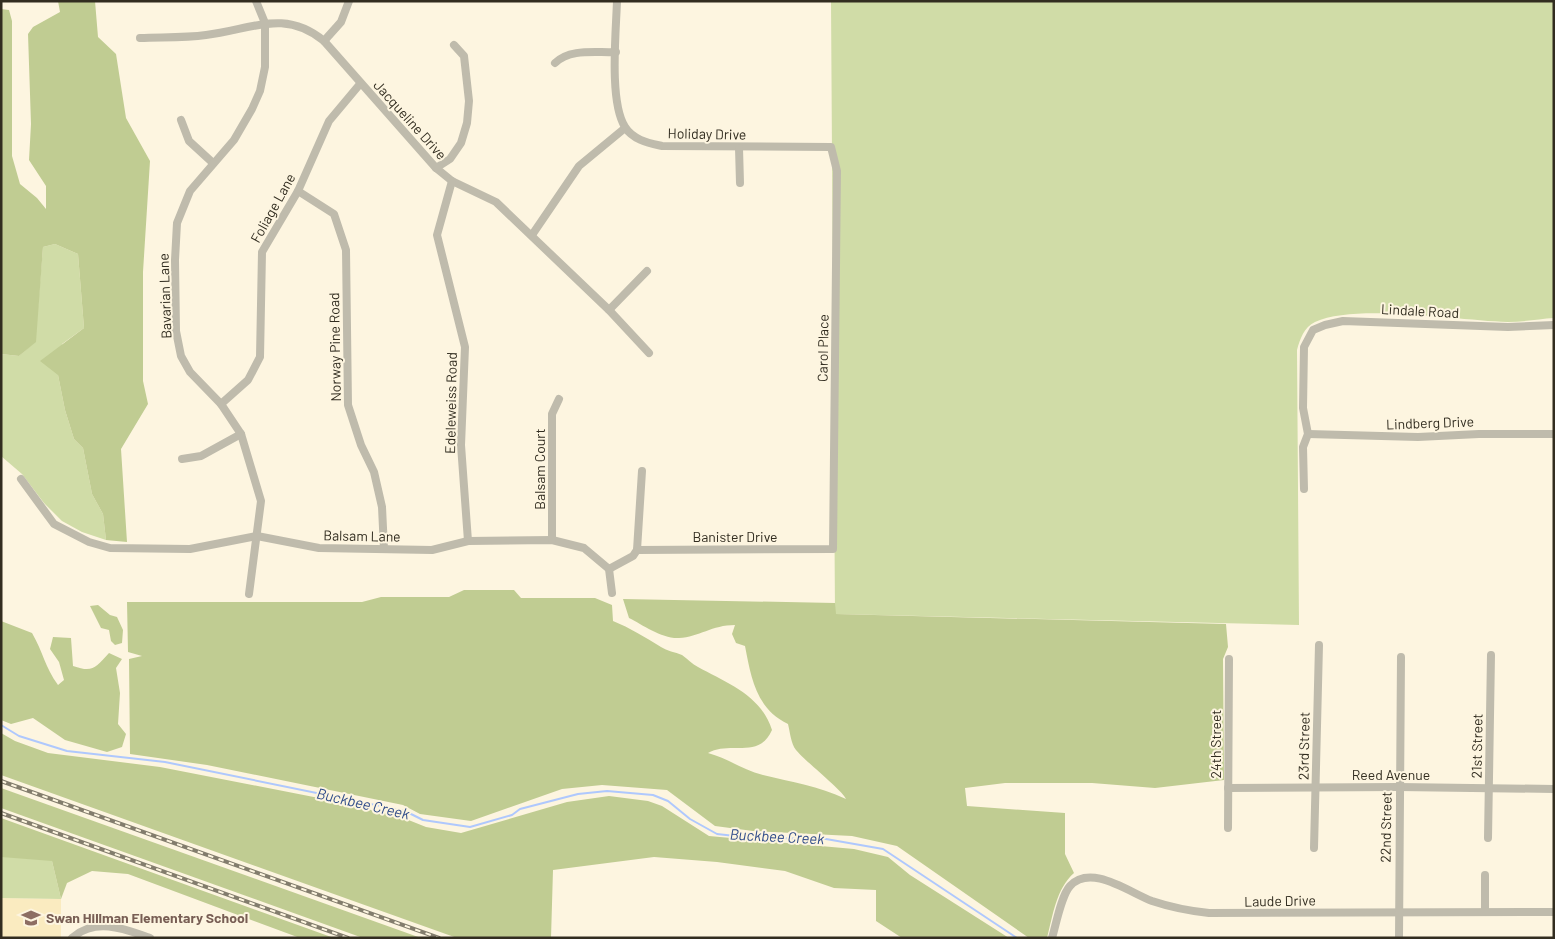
<svg xmlns="http://www.w3.org/2000/svg" width="1555" height="939" font-family="Barlow,sans-serif">
  <style>
    .built { fill: #faebc0 }
    .green { fill: #d0dca7 }
    .forest { fill: #c0cc92 }
    .lines { fill: none; stroke-linecap: round; stroke-linejoin: round }
    .stream { stroke: #afc8fd; stroke-width: 2 }
    .minor { stroke: #bfbbac; stroke-width: 8 }
    .rail-casing { stroke: #837d6d; stroke-width: 4 }
    .rail { stroke: #fdf5e0; stroke-width: 2; stroke-dasharray: 5.5; stroke-linecap: butt }
    .labels { text-anchor: middle; stroke-width: 4; stroke-linejoin: round; paint-order: stroke }
    .street-label { font-size: 14px; fill: #322d20; stroke: #fdf5e0 }
    .education-label { font-size: 14px; font-weight: bold; fill: #785e54; stroke: #fdf5e0; text-anchor: start }
    .water-label { font-size: 15px; font-style: italic; fill: #304c8a; stroke: #fdf5e0 }
  </style>
  <rect width="100%" height="100%" fill="#fdf5e0"/>
  <!-- built -->
  <path class="built" d="M1,898L61,899V938H1Z"/>
  <!-- green -->
  <g class="green">
    <path d="M831,1H1554V318C1539,319 1523,322 1508,322C1460,321 1357,303 1315,322C1304,327 1300,339 1297,350L1299,625L835,614Z"/>
    <path d="M55,244L78,254L84,328L62,344L58,375L65,410L74,439L83,448L92,494L103,514L106,540L82,532L62,521L44,503L22,474L1,456V354L19,356L35,342L43,247Z"/>
    <path d="M1,822L52,861L61,899L1,898Z"/>
  </g>
  <!-- forest -->
  <g class="forest">
    <path d="M58,1H95L98,37L116,54L126,118L150,161L143,272V381L148,404L121,449L127,542L106,540L103,514L92,494L83,448L74,439L65,410L58,375L40,361L84,328L78,254L55,244L43,247L36,342L19,356L1,354V9L9,10L12,21V156L20,184L37,198L46,209V186L29,160L31,124L28,34L33,27L60,12Z"/>
    <path d="M464,590H514L521,598H595L612,605L613,621C630,628 645,637 661,647C667,651 675,652 682,655C688,659 692,664 698,667C727,683 761,695 772,730C759,760 730,740 708,753C727,758 743,770 763,775C792,782 818,786 846,799C843,791 805,761 796,750C791,744 790,732 788,724C756,709 751,677 745,646L736,643L732,634L735,625C712,625 699,637 679,638C662,639 643,625 629,618L623,599L835,603L836,614L1226,624L1228,647L1223,659L1224,780L1155,788L1092,783H1005L965,788L967,806L1065,813V854L1074,873C1056,889 1053,915 1047,938H1029L897,846L852,836L753,831L715,826L667,790L602,785L562,789L471,821L420,814L403,805L207,765L130,754L129,659L142,656L128,652L127,602H362L381,597H449Z"/>
    <path d="M98,605L110,615L117,617L123,630L122,643L115,645L111,641L109,630L101,628L90,606Z"/>
    <path d="M1,621L32,633C43,652 45,667 58,685L64,680L59,662L50,649L53,637L71,638L73,666C93,673 95,668 109,653L122,659L116,668L120,693L118,724L126,734L122,747L107,752L65,740L33,718L11,724L1,720Z"/>
    <path d="M1,733L15,741L48,753L160,767L329,800L401,817L426,827L461,833L567,802L609,796L648,801L662,806L709,836L854,849L888,857L910,875L1009,938H902L876,921V890L834,888L785,871L717,862L654,857L553,870L551,938H457L1,775Z"/>
    <path d="M1,788L421,938H363L1,808Z"/>
    <path d="M1,818L334,938H300L128,874L92,871L67,883L61,899L52,861L1,857Z"/>
  </g>
  <g class="lines">
    <!-- stream -->
    <path class="stream" d="M1,725L19,736L67,751L165,762L405,811L423,820L470,827L512,815L520,809L578,794L607,791L653,795L668,801L690,819L717,834L753,838L826,839L883,849L1017,938"/>
    <!-- minor -->
    <g class="minor">
      <path d="M617,1C616,32 609,102 625,127C633,140 649,143 662,146L831,147L837,171L833,549L637,550"/>
      <path d="M140,38C162,37 184,38 206,35C251,30 284,8 324,41L436,168L452,181L496,202L609,310L649,353"/>
      <path d="M324,41L341,22L349,1"/>
      <path d="M555,63C570,48 596,53 616,52"/>
      <path d="M181,120L189,141L213,163"/>
      <path d="M739,148L740,183"/>
      <path d="M436,168L450,159L461,143L467,123L469,101L464,56L454,45"/>
      <path d="M452,181L437,235L465,347L461,445L468,541"/>
      <path d="M298,191L334,214L346,250L348,405L361,445L374,472L382,507L384,549"/>
      <path d="M532,235L579,166L625,128"/>
      <path d="M609,310L647,271"/>
      <path d="M221,404L248,380L260,357L262,252L298,191L329,121L360,84"/>
      <path d="M1308,434L1418,437L1479,434H1554"/>
      <path d="M182,459L201,456L241,434"/>
      <path d="M21,479L54,524L89,542L110,548L190,549L257,536L319,548L432,550L468,541L552,540L584,548L609,569L612,593"/>
      <path d="M1304,489L1303,447L1308,434L1303,408L1304,347L1313,330L1325,325L1343,321L1508,327L1554,325"/>
      <path d="M552,540V414L559,399"/>
      <path d="M609,569L633,556L637,550L642,471"/>
      <path d="M249,594L261,501L241,434L221,404L190,372L181,356L176,331L175,260L177,223L190,191L234,140L252,109L260,91L265,67V23L256,1"/>
      <path d="M1228,788L1399,787L1554,789"/>
      <path d="M1228,828L1229,659"/>
      <path d="M1488,838L1491,655"/>
      <path d="M1314,848L1319,645"/>
      <path d="M1485,912V875"/>
      <path d="M72,938C95,917 125,929 150,938"/>
      <path d="M1052,938C1056,925 1061,896 1070,886C1091,863 1130,893 1152,901C1170,907 1190,911 1209,913L1554,912"/>
      <path d="M1399,938L1401,657"/>
    </g>
    <!-- rail casing -->
    <g class="rail-casing">
      <g id="rail">
        <path d="M1,781L439,938"/>
        <path d="M1,813L348,938"/>
      </g>
    </g>
    <!-- rail -->
    <use href="#rail" class="rail"/>
  </g>
  <!-- icons -->
  <defs>
    <g id="school-bare" transform="scale(1.5)"><path d="M0-5L7-2L0 1L-7-2ZM-4 1L0 2.5L4 1V4Q0 6-4 4Z" fill="#8d6e63" stroke="#fdf5e0" stroke-width="2.5" paint-order="stroke"/></g>
  </defs>
  <g fill-rule="evenodd">
    <use href="#school-bare" x="31" y="918"/>
  </g>
  <g class="labels">
    <!-- street labels -->
    <g class="street-label">
      <text transform="translate(410 120) rotate(48)" y="5">Jacqueline Drive</text>
      <text transform="translate(707 134) rotate(1)" y="5">Holiday Drive</text>
      <text transform="translate(273 208) rotate(-61)" y="5">Foliage Lane</text>
      <text transform="translate(165 296) rotate(-92)" y="5">Bavarian Lane</text>
      <text transform="translate(1420 311) rotate(3)" y="5">Lindale Road</text>
      <text transform="translate(335 347) rotate(-91)" y="5">Norway Pine Road</text>
      <text transform="translate(823 348) rotate(-89)" y="5">Carol Place</text>
      <text transform="translate(451 403) rotate(-89)" y="5">Edeleweiss Road</text>
      <text transform="translate(1430 423) rotate(-2)" y="5">Lindberg Drive</text>
      <text transform="translate(540 469) rotate(-90)" y="5">Balsam Court</text>
      <text transform="translate(362 536) rotate(1)" y="5">Balsam Lane</text>
      <text x="735" y="542">Banister Drive</text>
      <text transform="translate(1216 744) rotate(-90)" y="5">24th Street</text>
      <text transform="translate(1304 746) rotate(-89)" y="5">23rd Street</text>
      <text transform="translate(1477 746) rotate(-89)" y="5">21st Street</text>
      <text x="1391" y="780">Reed Avenue</text>
      <text transform="translate(1386 827) rotate(-89)" y="5">22nd Street</text>
      <text transform="translate(1280 901) rotate(-1)" y="5">Laude Drive</text>
    </g>
    <!-- education labels -->
    <g class="education-label">
      <text x="46" y="923">Swan Hillman Elementary School</text>
    </g>
    <!-- water labels -->
    <g class="water-label">
      <text transform="translate(363 804) rotate(13)" y="5">Buckbee Creek</text>
      <text transform="translate(777 837) rotate(3)" y="5">Buckbee Creek</text>
    </g>
  </g>
  <!-- border -->
  <rect width="1555" height="939" fill="none" stroke="#322d20" stroke-width="5"/>
</svg>
